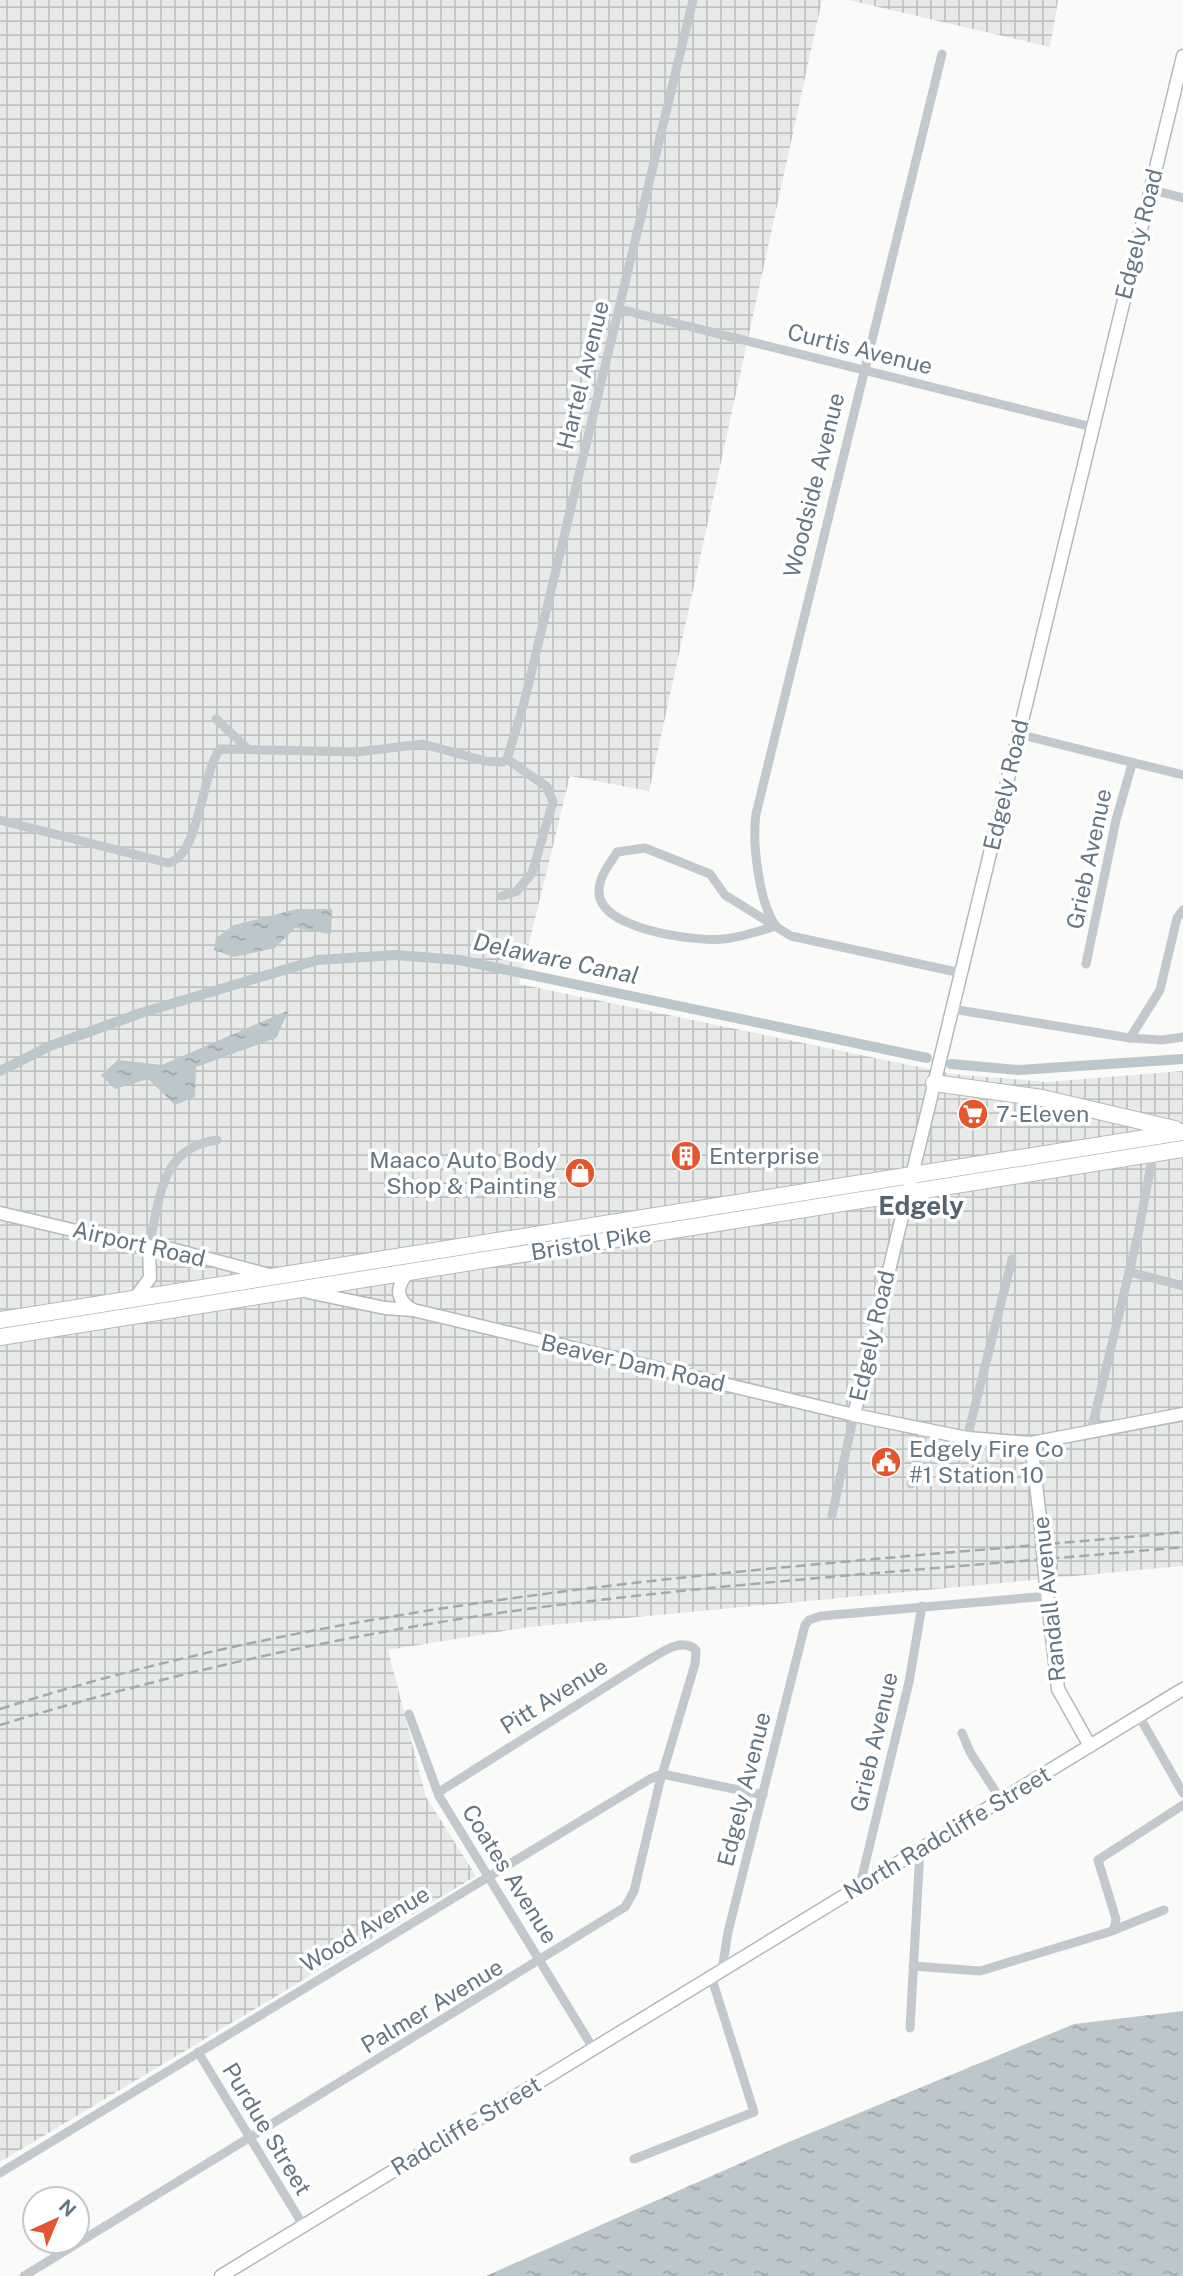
<svg xmlns="http://www.w3.org/2000/svg" width="1183" height="2276" font-family="'Public Sans',sans-serif">
  <style>
    .industrial { fill: url(#industrial-grid) }
    .water { fill: url(#water-ripples) }
    .lines { fill: none; stroke-linecap: round; stroke-linejoin: round }
    .canal { stroke: #bbc7cb; stroke-width: 10 }
    .secondary-casing { stroke: #b3babf; stroke-width: 15 }
    .highway-casing { stroke: #b4b9bd; stroke-width: 18 }
    .street { stroke: #c3c8cc; stroke-width: 9 }
    .secondary { stroke: #fff; stroke-width: 12 }
    .highway { stroke: #fff; stroke-width: 16 }
    .rail { stroke: #a2aab0; stroke-width: 2.5; stroke-dasharray: 10 5; stroke-linecap: butt }
    .secondary-bridge-casing { stroke: #b3babf; stroke-width: 15; stroke-linecap: butt }
    .secondary-bridge { stroke: #fff; stroke-width: 12 }
    .labels { text-anchor: middle; stroke-width: 7; stroke-linejoin: round; paint-order: stroke }
    .street-label { font-size: 23px; fill: #657683; stroke: #fff }
    .poi-label { font-size: 23px; fill: #657683; stroke: #fff; text-anchor: start }
    .water-label { font-size: 24px; font-style: italic; fill: #60757c; stroke: #fff }
    .quarter-label { font-size: 26px; font-weight: bold; fill: #57646e; stroke: #fff }
  </style>
  <defs>
    <pattern id="industrial-grid" width="8" height="8" patternUnits="userSpaceOnUse" patternTransform="scale(1.75)"><rect width="8" height="8" fill="#e8e9e9"/><path d="M0 4h8M4 0v8" fill="none" stroke="#c0c1c2"/></pattern>
    <pattern id="water-ripples" width="26" height="14" patternUnits="userSpaceOnUse" patternTransform="scale(1.75)"><rect width="26" height="14" fill="#bbc7cb"/><path d="M2 4q2-2 4 0t4 0M15 11q2-2 4 0t4 0" fill="none" stroke="#9ca6aa"/></pattern>
  </defs>
  <rect width="100%" height="100%" fill="#fafaf8"/>
  <!-- industrial -->
  <g class="industrial">
    <path d="M0,0H822L649,791L570,776L519,984L953,1074L1046,1082L1183,1071V1566L529,1627L388,1650L426,1797L476,1876L0,2162Z"/>
    <path d="M848,0H1058L1050,47Z"/>
  </g>
  <!-- water -->
  <g class="water">
    <path d="M297,909H332L331,934L295,928L275,948L234,957L214,950L216,938L234,925Z"/>
    <path d="M289,1010L276,1038L196,1067L195,1097L175,1105L148,1079L115,1089L101,1075L118,1060L162,1065Z"/>
    <path d="M1183,2011V2276H486L784,2144L1074,2024Z"/>
  </g>
  <g class="lines">
    <!-- canal -->
    <g class="canal">
      <path d="M951,1064L1019,1070L1183,1059"/>
      <path d="M0,1071L50,1046L141,1013L317,960L396,955L459,960L927,1058"/>
    </g>
    <!-- secondary casing -->
    <g class="secondary-casing">
      <g id="secondary">
        <path d="M0,1213L132,1244L171,1249L269,1275"/>
        <path d="M410,1271C396,1285 394,1299 413,1310"/>
        <path d="M308,1292L385,1308L413,1310L854,1415L967,1438L1031,1443L1183,1414"/>
        <path d="M135,1298L150,1278L149,1246"/>
        <path d="M854,1415L1183,56"/>
        <path d="M1031,1443L1040,1518"/>
        <path d="M1046,1584L1058,1689L1090,1746"/>
        <path d="M221,2276L1183,1689"/>
      </g>
    </g>
    <!-- highway casing -->
    <g class="highway-casing">
      <g id="highway">
        <path d="M934,1083L1042,1098L1175,1129"/>
        <path d="M0,1320L1183,1132"/>
        <path d="M0,1337L1183,1149"/>
      </g>
    </g>
    <!-- street -->
    <g class="street">
      <path d="M1149,189L1183,198"/>
      <path d="M619,309L1092,427"/>
      <path d="M216,719L248,749"/>
      <path d="M1018,734L1183,775"/>
      <path d="M507,759L524,703L693,0"/>
      <path d="M0,820L168,863C200,856 201,774 220,749L357,752L423,744L485,761L503,762L507,759"/>
      <path d="M502,896L517,891L532,873L553,802L547,787L507,759"/>
      <path d="M776,926C759,904 752,842 756,814L942,54"/>
      <path d="M776,926C759,931 742,937 724,939C695,942 597,929 599,891C599,876 610,864 617,852L645,848L710,874L725,895L791,936L961,973"/>
      <path d="M1086,964L1116,820L1132,764"/>
      <path d="M952,1009L1130,1038L1162,1040L1183,1037"/>
      <path d="M1130,1038L1160,990L1177,918L1183,910"/>
      <path d="M149,1246C160,1200 160,1147 217,1140"/>
      <path d="M1129,1272L1183,1286"/>
      <path d="M1091,1431L1138,1235L1153,1154"/>
      <path d="M967,1438L1012,1259"/>
      <path d="M911,1484L924,1431"/>
      <path d="M832,1515L854,1415"/>
      <path d="M409,1714L439,1796L593,2048"/>
      <path d="M1139,1716L1183,1793"/>
      <path d="M962,1733L970,1752L1001,1800"/>
      <path d="M860,1885L909,1682L922,1606"/>
      <path d="M1114,1930L1116,1919L1098,1860L1183,1805"/>
      <path d="M913,1966L980,1971L1109,1932L1164,1910"/>
      <path d="M722,1970L728,1932L805,1625L809,1620L821,1616L1048,1596"/>
      <path d="M910,2028L920,1850"/>
      <path d="M198,2052L303,2225"/>
      <path d="M634,2159L754,2112L711,1976"/>
      <path d="M0,2173L650,1779L662,1774L763,1795"/>
      <path d="M24,2276L625,1907L634,1891L659,1785L695,1664L696,1650C681,1636 660,1654 645,1662L439,1792"/>
    </g>
    <!-- secondary -->
    <use href="#secondary" class="secondary"/>
    <!-- highway -->
    <use href="#highway" class="highway"/>
    <!-- rail -->
    <g class="rail">
      <path d="M0,1709C382,1587 786,1569 1183,1532"/>
      <path d="M0,1725C174,1672 355,1632 535,1608C750,1580 967,1567 1183,1547"/>
    </g>
    <!-- secondary-bridge casing -->
    <g class="secondary-bridge-casing">
      <path id="secondary-bridge" d="M1040,1518L1046,1584"/>
    </g>
    <!-- secondary-bridge -->
    <use href="#secondary-bridge" class="secondary-bridge"/>
  </g>
  <!-- icons -->
  <defs>
    <g id="supermarket-disc" transform="scale(1.575)"><circle r="9.5" fill="#e4572e" stroke="#fff"/><path d="M-6-5.5h2.5l.6 2H6L4.5 2H-2.5L-4.4-4H-6ZM-1.5 3.2a1.3 1.3 0 1 0 .1 0ZM3 3.2a1.3 1.3 0 1 0 .1 0Z" fill="#fff"/></g>
    <g id="building-disc" transform="scale(1.575)"><circle r="9.5" fill="#e4572e" stroke="#fff"/><path d="M-4-6H4V6H1V3H-1V6H-4ZM-2.5-4.3h1.7v1.8h-1.7ZM.8-4.3h1.7v1.8H.8ZM-2.5-1h1.7V.8h-1.7ZM.8-1h1.7V.8H.8Z" fill="#fff"/></g>
    <g id="shop-disc" transform="scale(1.575)"><circle r="9.5" fill="#e4572e" stroke="#fff"/><path d="M-5-2.5h2.3a2.7 3.5 0 0 1 5.4 0H5L5.5 6h-11ZM-1.5-2.5h3a1.5 2.3 0 0 0-3 0Z" fill="#fff"/></g>
    <g id="civic-disc" transform="scale(1.575)"><circle r="9.5" fill="#e4572e" stroke="#fff"/><path d="M-.6-6.5H3V-4.5H.6V-3L4-1V1h2V6H-6V1h2V-1L-.6-3ZM-1.2 2.5V6h2.4V2.5Z" fill="#fff"/></g>
  </defs>
  <g fill-rule="evenodd">
    <use href="#supermarket-disc" x="973" y="1114"/>
    <use href="#building-disc" x="686" y="1156"/>
    <use href="#shop-disc" x="580" y="1173"/>
    <use href="#civic-disc" x="886" y="1462"/>
  </g>
  <g class="labels">
    <!-- street labels -->
    <g class="street-label">
      <text transform="translate(1139 234) rotate(-76)" y="8">Edgely Road</text>
      <text transform="translate(860 349) rotate(14)" y="8">Curtis Avenue</text>
      <text transform="translate(583 375) rotate(-76)" y="8">Hartel Avenue</text>
      <text transform="translate(814 485) rotate(-76)" y="8">Woodside Avenue</text>
      <text transform="translate(1006 785) rotate(-77)" y="8">Edgely Road</text>
      <text transform="translate(1089 859) rotate(-78)" y="8">Grieb Avenue</text>
      <text transform="translate(591 1243) rotate(-9)" y="8">Bristol Pike</text>
      <text transform="translate(139 1244) rotate(13)" y="8">Airport Road</text>
      <text transform="translate(872 1336) rotate(-77)" y="8">Edgely Road</text>
      <text transform="translate(633 1363) rotate(13)" y="8">Beaver Dam Road</text>
      <text transform="translate(1049 1599) rotate(-96)" y="8">Randall Avenue</text>
      <text transform="translate(554 1696) rotate(-32)" y="8">Pitt Avenue</text>
      <text transform="translate(874 1742) rotate(-77)" y="8">Grieb Avenue</text>
      <text transform="translate(744 1789) rotate(-76)" y="8">Edgely Avenue</text>
      <text transform="translate(947 1833) rotate(-31)" y="8">North Radcliffe Street</text>
      <text transform="translate(510 1874) rotate(58)" y="8">Coates Avenue</text>
      <text transform="translate(365 1929) rotate(-31)" y="8">Wood Avenue</text>
      <text transform="translate(432 2006) rotate(-31)" y="8">Palmer Avenue</text>
      <text transform="translate(466 2126) rotate(-31)" y="8">Radcliffe Street</text>
      <text transform="translate(267 2129) rotate(59)" y="8">Purdue Street</text>
    </g>
    <!-- poi labels -->
    <g class="poi-label">
      <text x="996" y="1122">7-Eleven</text>
      <text x="709" y="1164">Enterprise</text>
      <text x="557" y="1168" text-anchor="end">Maaco Auto Body<tspan x="557" dy="26">Shop &amp; Painting</tspan></text>
      <text x="909" y="1457">Edgely Fire Co<tspan x="909" dy="26">#1 Station 10</tspan></text>
    </g>
    <!-- water labels -->
    <g class="water-label">
      <text transform="translate(556 959) rotate(12)" y="8">Delaware Canal</text>
    </g>
    <!-- quarter labels -->
    <g class="quarter-label">
      <text x="921" y="1215">Edgely</text>
    </g>
  </g>
  <!-- north arrow -->
  <g transform="translate(56 2220) rotate(44)"><circle r="33" fill="#ffffff" stroke="#c1c8cd" stroke-width="2"/>
  <path d="M0-5L12 26L0 18L-12 26Z" fill="#e4572e"/>
  <text y="-10" font-size="19" font-weight="bold" text-anchor="middle" fill="#657683">N</text>
  </g>
</svg>
